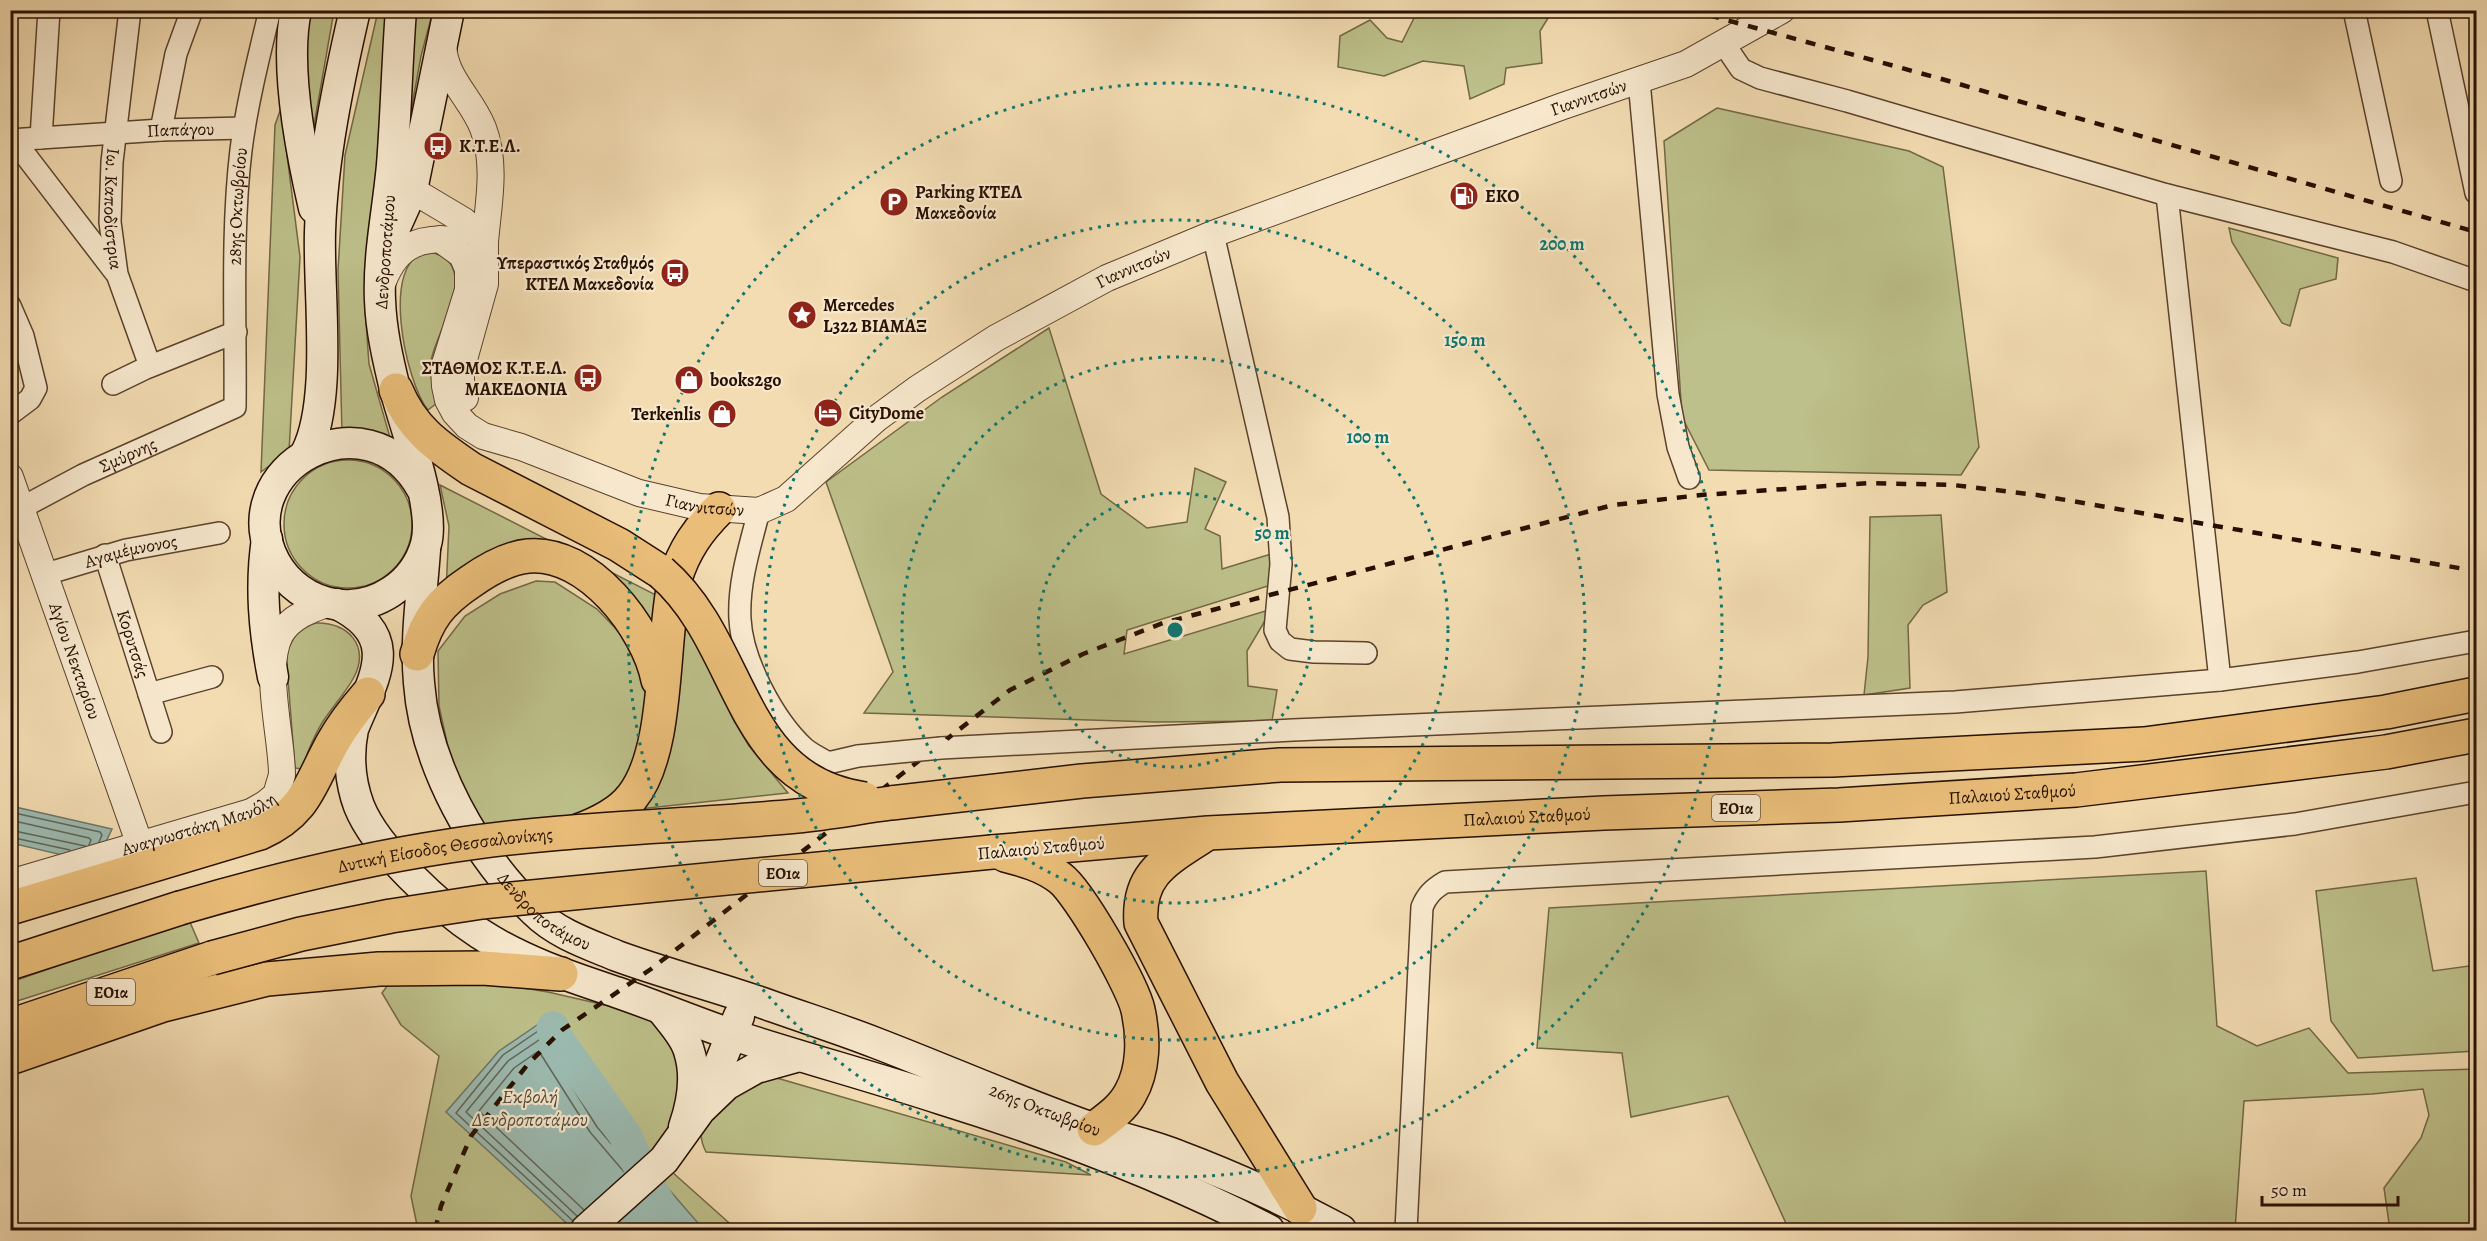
<svg xmlns="http://www.w3.org/2000/svg" width="2487" height="1241" font-family="Alegreya,serif">
  <style>
    .green { fill: #bdc08a; stroke: #726845; stroke-width: 1.5 }
    .water { fill: #9cbbb1; stroke: #6d766a; stroke-width: 1.5 }
    .lines { fill: none; stroke-linecap: round; stroke-linejoin: round }
    .shore { stroke: #626558; stroke-width: 1.5 }
    .river { stroke: #9cbbb1; stroke-width: 33 }
    .minor-casing { stroke: #5a422c; stroke-width: 24 }
    .tertiary-casing { stroke: #5a422c; stroke-width: 28 }
    .secondary-casing { stroke: #270f00; stroke-width: 33 }
    .trunk-casing { stroke: #270f00; stroke-width: 36 }
    .minor { stroke: #f7e8cd; stroke-width: 21 }
    .tertiary { stroke: #f7e8cd; stroke-width: 26 }
    .secondary { stroke: #f7e8cd; stroke-width: 30 }
    .trunk { stroke: #eabe79; stroke-width: 33 }
    .rail { stroke: #270f00; stroke-width: 4.5; stroke-dasharray: 10 10; stroke-linecap: butt }
    .minor-bridge-casing { stroke: #5a422c; stroke-width: 24; stroke-linecap: butt }
    .trunk-bridge-casing { stroke: #270f00; stroke-width: 36; stroke-linecap: butt }
    .minor-bridge { stroke: #f7e8cd; stroke-width: 21 }
    .trunk-bridge { stroke: #eabe79; stroke-width: 33 }
    .ring { fill: none; stroke: #0f766e; stroke-width: 3; stroke-dasharray: 3 6 }
    .labels { text-anchor: middle; stroke-width: 4.5; stroke-linejoin: round; paint-order: stroke }
    .shield { fill: #f7e8cd; stroke: #65503e; stroke-width: 1.5 }
    .shield-label { font-size: 16px; font-weight: bold; fill: #270f00 }
    .street-label { font-size: 18px; fill: #270f00; stroke: #f7e8cd }
    .poi-label { font-size: 18px; font-weight: bold; fill: #270f00; stroke: #f7e8cd; text-anchor: start }
    .water-label { font-size: 20px; font-style: italic; fill: #504b3e; stroke: #f7e8cd }
    .centre { fill: #0f766e; stroke: #f7e8cd; stroke-width: 3 }
    .ring-label { font-size: 18px; text-anchor: middle; font-weight: bold; fill: #0f766e; stroke: #f7e8cd; stroke-width: 4.5; stroke-linejoin: round; paint-order: stroke }
  </style>
  <rect width="100%" height="100%" fill="#f3dcb2"/>
  <filter id="stains"><feTurbulence type="fractalNoise" baseFrequency=".00333" numOctaves="4"/><feColorMatrix values="0 0 0 0 .2 0 0 0 0 .09 0 0 0 0 .02 0 0 0 .5 -.17"/></filter>
  <radialGradient id="worn" r=".72"><stop offset=".6" stop-color="#630" stop-opacity="0"/><stop offset="1" stop-color="#630" stop-opacity=".3"/></radialGradient>
  <!-- green -->
  <g class="green">
    <path d="M309,11H334L313,131C307,90 302,51 309,11Z"/>
    <path d="M378,11H388L385,87L371,223L365,308L369,364L391,441L342,434L338,270L345,155Z"/>
    <path d="M414,11H433L421,56L411,111L408,112Z"/>
    <path d="M1534,11L1550,15L1540,31L1542,63L1506,68L1504,84L1470,99L1464,66L1423,61L1384,76L1338,67L1340,36L1370,20L1387,38L1402,42L1417,12L1412,11Z"/>
    <path d="M281,108L300,257L289,451L261,472L275,125Z"/>
    <path d="M1717,108L1909,151L1943,167L1979,447L1961,475L1709,470L1682,417L1664,141Z"/>
    <path d="M2229,228L2338,258L2336,279L2300,289L2290,326L2282,323L2232,242Z"/>
    <path d="M429,252C484,262 436,331 431,361C429,375 433,390 437,403L428,410C406,384 378,257 429,252Z"/>
    <path d="M1049,328L1101,494L1147,528L1187,522L1195,468L1226,482L1205,529L1220,536L1222,569L1271,554V585L1127,630L1124,654L1272,609L1247,651L1248,686L1277,690L1272,721L1155,722L864,713L893,672L826,482L942,397Z"/>
    <circle cx="348" cy="524" r="64"/>
    <path d="M440,485L654,594L682,620L706,659L734,721L749,746L788,793L602,813L578,819L480,825L450,756L439,706L438,651L465,616L500,594L536,581L555,582L597,609L637,651L659,643L557,552L446,592L449,526Z"/>
    <path d="M1941,515L1947,592L1923,605L1908,625L1910,688L1864,695L1868,657L1870,517Z"/>
    <path d="M316,623C349,622 370,647 354,677C345,694 332,707 322,723C313,738 307,753 302,769L295,768L286,654C293,637 298,628 316,623Z"/>
    <path d="M2206,871L2217,1026L2257,1046L2309,1028L2348,1073L2476,1069V1230H2390L2384,1188L2421,1138L2429,1115L2423,1089L2372,1094L2244,1101L2235,1230H1789L1728,1096L1631,1117L1622,1053L1537,1048L1549,908Z"/>
    <path d="M2416,878L2433,971L2476,965V1051L2358,1058L2331,1021L2316,891Z"/>
    <path d="M189,920L199,943L11,1003V982Z"/>
    <path d="M390,982L505,985L548,992L609,1006L657,1023L683,1061L672,1127L653,1155L737,1230H573L567,1225L561,1230H418L411,1196L439,1056L401,1025L382,993Z"/>
    <path d="M770,1076L1066,1162L1091,1175L706,1152C684,1109 740,1092 770,1076Z"/>
  </g>
  <!-- water -->
  <g class="water">
    <path d="M11,806L112,829L96,863L11,843Z"/>
    <path d="M546,1019L608,1119L704,1230H574L446,1112L499,1051Z"/>
  </g>
  <g class="lines">
    <!-- shore -->
    <g class="shore">
      <path d="M10,812L100,832L102,835L99,842"/>
      <path d="M10,820L89,838L91,840L89,845"/>
      <path d="M10,830L85,846"/>
      <path d="M10,837L70,850"/>
      <path d="M584,1210L479,1111L514,1068L537,1052L540,1053L590,1132L625,1173"/>
      <path d="M577,1216L466,1112L508,1061L539,1040H543L597,1127L631,1167"/>
      <path d="M573,1221L456,1113L503,1055L541,1029L545,1030L603,1123L637,1162"/>
    </g>
    <!-- river -->
    <path class="river" d="M553,1028L555,1036L625,1135L643,1174L673,1230"/>
    <!-- minor casing -->
    <g class="minor-casing">
      <g id="minor">
        <path id="s1" d="M130,10L112,162L110,222L117,274L150,366"/>
        <path d="M2354,10L2391,181"/>
        <path d="M2437,10L2476,193"/>
        <path d="M1724,44L1741,69L1760,78L1847,101L2167,195L2393,252L2476,281"/>
        <path d="M1639,81L1668,394L1678,447L1689,478"/>
        <path d="M161,130L176,54L192,10"/>
        <path d="M41,138L49,10"/>
        <path d="M13,139L115,272"/>
        <path id="s2" d="M10,140L161,130L244,128"/>
        <path d="M2167,195L2220,680"/>
        <path d="M1213,234L1278,517L1281,564L1275,630L1280,641L1290,649L1314,652L1366,653"/>
        <path d="M10,306L23,336L36,388L30,399L10,414"/>
        <path d="M113,384L146,368L236,332"/>
        <path id="s3" d="M23,507L83,475L235,407C236,322 231,234 241,150C247,103 259,56 270,10"/>
        <path d="M759,511C750,546 738,583 740,619C742,661 774,720 804,748C811,754 820,758 828,763L858,756"/>
        <path id="s4" d="M105,555L161,732"/>
        <path id="s5" d="M46,574L126,550L219,533"/>
        <path d="M149,694L212,677"/>
        <path d="M941,748L1293,730L1955,702L2220,680L2358,662L2476,641"/>
        <path d="M1406,1230L1422,907C1427,895 1433,889 1445,882L2095,847L2295,824L2476,792"/>
      </g>
    </g>
    <!-- tertiary casing -->
    <g class="tertiary-casing">
      <g id="tertiary">
        <path d="M443,42C443,78 471,97 483,128C497,165 488,205 485,242"/>
        <path d="M412,190L464,221L485,242V284L461,370V385L465,398"/>
        <path id="s6" d="M440,239L462,255L468,269V290L444,367L445,386L448,400L455,413L467,426L483,436L521,447L639,493L699,507L759,511L786,499L876,419L917,389L996,338L1107,278L1213,234L1563,106L1686,64L1782,10"/>
        <path d="M381,287C394,249 414,236 455,240"/>
        <path id="s7" d="M10,477L140,845"/>
        <path id="s8" d="M10,883L251,812L265,804L276,795L282,775C282,737 263,668 280,635C290,617 311,609 330,603"/>
      </g>
    </g>
    <!-- secondary casing -->
    <g class="secondary-casing">
      <g id="secondary">
        <path d="M296,10C284,66 301,152 314,208"/>
        <path d="M401,10C397,62 396,114 392,165C388,210 378,255 380,300C381,330 388,360 395,389C405,427 436,509 426,544C415,584 375,611 334,604C309,600 287,584 275,562C225,468 368,390 422,489"/>
        <path d="M393,232L412,190L449,10"/>
        <path d="M306,453C333,401 318,292 320,232C322,161 339,79 355,10"/>
        <path d="M267,539C260,586 264,630 273,677"/>
        <path id="s9" d="M425,550C422,594 415,639 419,683C425,765 475,854 534,911C557,934 588,944 617,956C669,975 722,988 774,1007C808,1019 843,1030 876,1043C949,1071 1021,1103 1095,1129C1122,1139 1152,1145 1179,1156C1235,1177 1289,1202 1341,1230"/>
        <path d="M337,604C404,637 373,679 353,729C348,754 350,782 359,806C376,849 440,908 479,933C522,961 568,976 616,992C654,1005 692,1021 730,1034C800,1057 871,1076 941,1099C1054,1134 1165,1176 1269,1230"/>
        <path d="M663,1011C672,1023 685,1036 689,1051C697,1076 692,1104 684,1127"/>
        <path d="M704,1102L739,1016"/>
        <path d="M586,1230L664,1160L700,1110L726,1085L756,1068L799,1056"/>
      </g>
    </g>
    <!-- trunk casing -->
    <g class="trunk-casing">
      <g id="trunk">
        <path d="M396,390C412,429 437,446 471,469L619,545L661,572"/>
        <path d="M417,654C427,619 440,602 470,582C487,570 507,558 528,556C588,550 648,628 658,680"/>
        <path d="M891,803L1082,781L1280,765L1832,760L2144,744L2386,712L2476,694"/>
        <path d="M578,831C597,824 619,814 632,797C670,750 661,639 675,579C684,550 698,530 719,509"/>
        <path d="M1206,834C1169,859 1137,872 1141,923L1222,1082L1300,1208"/>
        <path id="s10" d="M992,852L1208,833L1604,813L1839,805L2076,790L2386,752L2476,735"/>
        <path d="M1005,855C1024,860 1043,865 1060,878C1079,892 1133,986 1138,1010C1144,1037 1144,1070 1130,1094C1122,1109 1107,1119 1094,1129"/>
        <path d="M10,908L260,833C307,812 310,783 333,742C343,724 355,709 368,694"/>
        <path d="M10,963L180,908"/>
        <path d="M10,1026L212,958"/>
        <path d="M10,1058L163,1005L267,979L379,969L483,968L561,974"/>
      </g>
    </g>
    <!-- minor -->
    <use href="#minor" class="minor"/>
    <!-- tertiary -->
    <use href="#tertiary" class="tertiary"/>
    <!-- secondary -->
    <use href="#secondary" class="secondary"/>
    <!-- trunk -->
    <use href="#trunk" class="trunk"/>
    <!-- rail -->
    <g class="rail">
      <path d="M1690,10L1938,78L2476,232"/>
      <path d="M435,1230L441,1206L471,1136L528,1064L562,1030L651,969L1010,690L1083,654L1163,623L1613,505L1701,495L1869,483L1953,485L2037,495L2476,571"/>
    </g>
    <!-- minor-bridge casing -->
    <g class="minor-bridge-casing">
      <path id="minor-bridge" d="M858,756L941,748"/>
    </g>
    <!-- trunk-bridge casing -->
    <g class="trunk-bridge-casing">
      <g id="trunk-bridge">
        <path d="M661,572C745,644 735,781 865,799"/>
        <path id="s11" d="M180,908C268,882 357,860 449,846C564,828 681,827 797,816C828,813 860,807 891,803"/>
        <path d="M212,958L301,934L391,916L482,902L992,852"/>
      </g>
    </g>
    <!-- minor-bridge -->
    <use href="#minor-bridge" class="minor-bridge"/>
    <!-- trunk-bridge -->
    <use href="#trunk-bridge" class="trunk-bridge"/>
  </g>
  <!-- distance rings -->
  <g class="ring">
    <circle cx="1175" cy="630" r="137"/>
    <circle cx="1175" cy="630" r="273"/>
    <circle cx="1175" cy="630" r="410"/>
    <circle cx="1175" cy="630" r="547"/>
  </g>
  <!-- icons -->
  <defs>
    <g id="bus-disc" transform="scale(1.5)"><circle r="9.5" fill="#8f2418" stroke="#f7e8cd"/><path d="M-5-6H5V4H4V6H2V4H-2V6H-4V4H-5ZM-3.5-4V0h7V-4ZM-3.5 1.2v1.5H-2V1.2ZM2 1.2v1.5H3.5V1.2Z" fill="#fff"/></g>
    <g id="fuel-disc" transform="scale(1.5)"><circle r="9.5" fill="#8f2418" stroke="#f7e8cd"/><path d="M-5.5-6h7V0h2V4h1.3V-2.5L3-4.5l.8-.8L6-3V5H2.5V1h-1V6h-7ZM-4.2-4.7v3.2H.2V-4.7Z" fill="#fff"/></g>
    <g id="parking-disc" transform="scale(1.5)"><circle r="9.5" fill="#8f2418" stroke="#f7e8cd"/><path d="M-3.5-5.5H1a3.5 3.5 0 0 1 0 7H-1V5.5H-3.5ZM-1-3.4V-.6H.8a1.4 1.4 0 0 0 0-2.8Z" fill="#fff"/></g>
    <g id="sight-disc" transform="scale(1.5)"><circle r="9.5" fill="#8f2418" stroke="#f7e8cd"/><path d="M0-6L1.8-2.2L6-1.7L2.9 1.2L3.7 5.4L0 3.3L-3.7 5.4L-2.9 1.2L-6-1.7L-1.8-2.2Z" fill="#fff"/></g>
    <g id="shop-disc" transform="scale(1.5)"><circle r="9.5" fill="#8f2418" stroke="#f7e8cd"/><path d="M-5-2.5h2.3a2.7 3.5 0 0 1 5.4 0H5L5.5 6h-11ZM-1.5-2.5h3a1.5 2.3 0 0 0-3 0Z" fill="#fff"/></g>
    <g id="hotel-disc" transform="scale(1.5)"><circle r="9.5" fill="#8f2418" stroke="#f7e8cd"/><path d="M-6-4.5h1.5V1H6V5H4.5V3h-9V5H-6ZM-4 0a1.8 1.8 0 1 1 3.6 0ZM.5 0V-2.5h3Q6-2.5 6 0Z" fill="#fff"/></g>
  </defs>
  <g fill-rule="evenodd">
    <use href="#bus-disc" x="438" y="146"/>
    <use href="#fuel-disc" x="1464" y="196"/>
    <use href="#parking-disc" x="894" y="202"/>
    <use href="#bus-disc" x="675" y="273"/>
    <use href="#sight-disc" x="802" y="315"/>
    <use href="#bus-disc" x="588" y="378"/>
    <use href="#shop-disc" x="689" y="380"/>
    <use href="#hotel-disc" x="828" y="413"/>
    <use href="#shop-disc" x="722" y="414"/>
  </g>
  <g class="labels">
    <!-- shield labels -->
    <g class="shield">
      <rect x="1712" y="795" width="48" height="26" rx="4.5"/>
      <rect x="759" y="860" width="48" height="26" rx="4.5"/>
      <rect x="87" y="979" width="48" height="26" rx="4.5"/>
    </g>
    <g class="shield-label">
      <text x="1736" y="814">ΕΟ1α</text>
      <text x="783" y="879">ΕΟ1α</text>
      <text x="111" y="998">ΕΟ1α</text>
    </g>
    <!-- street labels -->
    <g class="street-label">
      <text dy="6" stroke="none"><textPath href="#s6" startOffset="1452">Γιαννιτσών</textPath></text>
      <text dy="6" stroke="none"><textPath href="#s2" startOffset="171">Παπάγου</textPath></text>
      <text dy="6" stroke="none"><textPath href="#s3" startOffset="435">28ης Οκτωβρίου</textPath></text>
      <text dy="6" stroke="none"><textPath href="#s1" startOffset="200">Ιω. Καποδίστρια</textPath></text>
      <text transform="translate(385 252) rotate(-86)" y="6">Δενδροποτάμου</text>
      <text dy="6" stroke="none"><textPath href="#s6" startOffset="966">Γιαννιτσών</textPath></text>
      <text dy="6" stroke="none"><textPath href="#s3" startOffset="117">Σμύρνης</textPath></text>
      <text dy="6" stroke="none"><textPath href="#s6" startOffset="462">Γιαννιτσών</textPath></text>
      <text dy="6" stroke="none"><textPath href="#s5" startOffset="88">Αγαμέμνονος</textPath></text>
      <text dy="6" stroke="none"><textPath href="#s4" startOffset="93">Κορυτσάς</textPath></text>
      <text dy="6" stroke="none"><textPath href="#s7" startOffset="195">Αγίου Νεκταρίου</textPath></text>
      <text dy="6" stroke="none"><textPath href="#s10" startOffset="1022">Παλαιού Σταθμού</textPath></text>
      <text dy="6" stroke="none"><textPath href="#s10" startOffset="536">Παλαιού Σταθμού</textPath></text>
      <text dy="6" stroke="none"><textPath href="#s8" startOffset="198">Αναγνωστάκη Μανόλη</textPath></text>
      <text transform="translate(1041 848) rotate(-5)" y="6">Παλαιού Σταθμού</text>
      <text dy="6" stroke="none"><textPath href="#s11" startOffset="272">Δυτική Είσοδος Θεσσαλονίκης</textPath></text>
      <text dy="6" stroke="none"><textPath href="#s9" startOffset="402">Δενδροποτάμου</textPath></text>
      <text dy="6" stroke="none"><textPath href="#s9" startOffset="944">26ης Οκτωβρίου</textPath></text>
    </g>
    <!-- poi labels -->
    <g class="poi-label">
      <text x="459" y="152">Κ.Τ.Ε.Λ.</text>
      <text x="915" y="198">Parking ΚΤΕΛ<tspan x="915" dy="21">Μακεδονία</tspan></text>
      <text x="1485" y="202">ΕΚΟ</text>
      <text x="654" y="269" text-anchor="end">Υπεραστικός Σταθμός<tspan x="654" dy="21">ΚΤΕΛ Μακεδονία</tspan></text>
      <text x="823" y="311">Mercedes<tspan x="823" dy="21">L322 ΒΙΑΜΑΞ</tspan></text>
      <text x="567" y="374" text-anchor="end">ΣΤΑΘΜΟΣ Κ.Τ.Ε.Λ.<tspan x="567" dy="21">ΜΑΚΕΔΟΝΙΑ</tspan></text>
      <text x="710" y="386">books2go</text>
      <text x="849" y="419">CityDome</text>
      <text x="701" y="420" text-anchor="end">Terkenlis</text>
    </g>
    <!-- water labels -->
    <g class="water-label">
      <text x="530" y="1103">Εκβολή<tspan x="530" dy="23">Δενδροποτάμου</tspan></text>
    </g>
  </g>
  <circle cx="1175" cy="630" r="9" class="centre"/>
  <g class="ring-label">
    <text x="1562" y="250">200 m</text>
    <text x="1465" y="346">150 m</text>
    <text x="1368" y="443">100 m</text>
    <text x="1272" y="539">50 m</text>
  </g>
  <!-- margin -->
  <rect width="2487" height="1241" fill="none" stroke="#f3dcb2" stroke-width="36"/>
  <rect x="12" y="12" width="2463" height="1217" fill="none" stroke="#270f00" stroke-width="3"/>
  <rect x="18" y="18" width="2451" height="1205" fill="none" stroke="#270f00" stroke-width="1.5"/>
  <!-- scale -->
  <path d="M2262 1196v9h136v-9" fill="none" stroke="#270f00" stroke-width="3"/>
  <text x="2271" y="1196" font-size="18" fill="#270f00" stroke="#f7e8cd" stroke-width="4.5" paint-order="stroke">50 m</text>
  <rect width="100%" height="100%" filter="url(#stains)"/>
  <rect width="100%" height="100%" fill="url(#worn)"/>
</svg>
